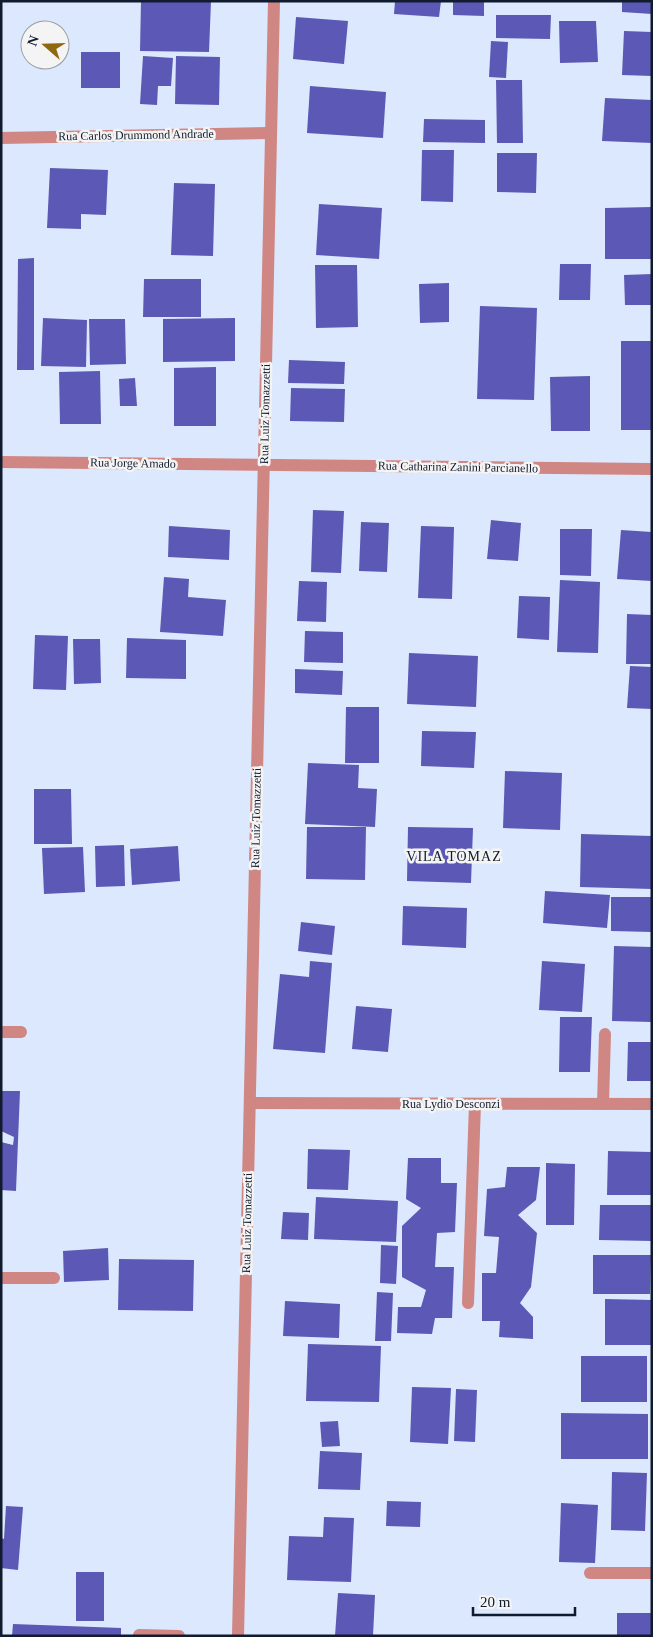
<svg xmlns="http://www.w3.org/2000/svg" width="653" height="1637" font-family="Georgia,serif">
  <style>
    .building { fill: #5c58b5 }
    .lines { fill: none; stroke-linecap: round; stroke-linejoin: round }
    .service { stroke: #d08683; stroke-width: 12 }
    .minor { stroke: #d08683; stroke-width: 12 }
    .labels { text-anchor: middle; stroke-width: 5; stroke-linejoin: round; paint-order: stroke }
    .street-label { font-size: 12px; fill: #111b2e; stroke: #f4f4f4 }
    .neighbourhood-label { font-size: 14px; letter-spacing: 1px; fill: #111b2e; stroke: #f4f4f4 }
  </style>
  <rect width="100%" height="100%" fill="#dce8fd"/>
  <!-- building -->
  <g class="building">
    <path d="M141,1H211L209,52L140,51Z"/>
    <path d="M395,1H441L439,17L394,14Z"/>
    <path d="M453,1H484V16L453,15Z"/>
    <path d="M622,1H652V14L622,12Z"/>
    <path d="M496,15H551L550,39L496,38Z"/>
    <path d="M296,17L348,21L344,64L293,59Z"/>
    <path d="M559,21H596L598,62L560,63Z"/>
    <path d="M624,31L652,32V76L622,75Z"/>
    <path d="M491,41L508,42L506,78L489,77Z"/>
    <rect x="81" y="52" width="39" height="36"/>
    <path d="M143,56L173,58L171,86H158L157,105L140,104Z"/>
    <path d="M176,56L220,57L219,105L175,104Z"/>
    <path d="M496,80H522L523,143H497Z"/>
    <path d="M310,86L386,92L383,138L307,133Z"/>
    <path d="M605,98L652,100V143L602,141Z"/>
    <path d="M424,119L485,120V143L423,142Z"/>
    <path d="M422,150H454L453,202L421,201Z"/>
    <path d="M497,153H537L536,193L497,192Z"/>
    <path d="M50,168L108,170L106,215L81,214V229L47,228Z"/>
    <path d="M174,183L215,184L213,256L171,255Z"/>
    <path d="M319,204L382,208L379,259L316,255Z"/>
    <path d="M652,207V259H605V208Z"/>
    <path d="M34,258V370H17L18,259Z"/>
    <path d="M560,264H591L590,300H559Z"/>
    <path d="M315,265H357L358,327L316,328Z"/>
    <path d="M652,274V305H625L624,275Z"/>
    <path d="M144,279H201V317H143Z"/>
    <path d="M449,283V322L420,323L419,284Z"/>
    <path d="M480,306L537,308L534,400L477,399Z"/>
    <path d="M43,318L87,320L86,367L41,366Z"/>
    <path d="M235,318V361L163,362V319Z"/>
    <path d="M89,319H125L126,364L90,365Z"/>
    <rect x="621" y="341" width="31" height="89"/>
    <path d="M289,360L345,362L344,384L288,383Z"/>
    <path d="M216,367V426H174V368Z"/>
    <path d="M100,371L101,424H60L59,372Z"/>
    <path d="M590,376V431H551L550,377Z"/>
    <path d="M135,378L137,406H120L119,379Z"/>
    <path d="M291,388L345,389L344,422L290,421Z"/>
    <path d="M313,510L344,511L341,573L311,572Z"/>
    <path d="M491,520L521,523L518,561L487,559Z"/>
    <path d="M361,522L389,523L387,572L359,571Z"/>
    <path d="M169,526L230,530L229,560L168,557Z"/>
    <path d="M421,526L454,527L452,599L418,598Z"/>
    <path d="M560,529H592L591,576L560,575Z"/>
    <path d="M621,530L652,532V581L617,579Z"/>
    <path d="M164,577L189,579L188,597L226,600L223,636L160,632Z"/>
    <path d="M560,580L600,582L598,653L557,652Z"/>
    <path d="M299,581L327,582L326,622L297,621Z"/>
    <path d="M519,596L550,597L549,640L517,638Z"/>
    <path d="M627,614L652,615V664H626Z"/>
    <path d="M305,631L343,632V663L304,662Z"/>
    <path d="M35,635L68,636L66,690L33,689Z"/>
    <path d="M127,638L186,640V679L126,678Z"/>
    <path d="M73,639H100L101,683L74,684Z"/>
    <path d="M409,653L478,656L476,707L407,704Z"/>
    <path d="M630,666L652,667V709L627,708Z"/>
    <path d="M295,669L343,671L342,695L295,693Z"/>
    <path d="M346,707H379V763H345Z"/>
    <path d="M422,731L476,732L474,768L421,766Z"/>
    <path d="M308,763L359,765L358,788L377,789L375,827L305,824Z"/>
    <path d="M505,771L562,773L560,830L503,828Z"/>
    <path d="M34,789H71L72,844H34Z"/>
    <path d="M307,827H366L365,880L306,879Z"/>
    <path d="M408,827L473,828L471,883L407,881Z"/>
    <path d="M581,834L652,836V889L580,887Z"/>
    <path d="M124,845L125,886L96,887L95,846Z"/>
    <path d="M178,846L180,881L132,885L130,849Z"/>
    <path d="M83,847L85,892L44,894L42,848Z"/>
    <path d="M545,891L610,895L607,928L543,923Z"/>
    <path d="M611,897H652V932L611,931Z"/>
    <path d="M403,906L467,908L466,948L402,945Z"/>
    <path d="M301,922L335,926L332,955L298,951Z"/>
    <path d="M614,946L652,947V1022L612,1021Z"/>
    <path d="M310,961L332,963L325,1053L273,1049L280,974L309,977Z"/>
    <path d="M542,961L585,964L582,1012L539,1010Z"/>
    <path d="M356,1006L392,1009L388,1052L352,1049Z"/>
    <path d="M560,1017H592L590,1072H559Z"/>
    <path d="M628,1042H652V1081H627Z"/>
    <path d="M1,1091H20L16,1191L1,1190V1142L13,1145L14,1137L1,1131Z"/>
    <path d="M308,1149L350,1150L348,1190L307,1189Z"/>
    <path d="M608,1151L652,1152V1195H607Z"/>
    <path d="M408,1158H441V1183H457L455,1232L437,1233L435,1267H454L452,1318H435L432,1334L397,1333L398,1307H421L426,1290L402,1277V1226L421,1208L406,1199Z"/>
    <path d="M546,1163L575,1164L574,1225H546Z"/>
    <path d="M507,1167H540L536,1200L518,1215L537,1233L531,1287L520,1303L533,1317V1339L499,1337L500,1321H482V1273H496L499,1237L484,1236L487,1189L505,1187Z"/>
    <path d="M316,1197L398,1201L396,1242L314,1239Z"/>
    <path d="M600,1205H652V1241L599,1240Z"/>
    <path d="M283,1212L309,1213L308,1240L281,1239Z"/>
    <path d="M381,1245L398,1246L396,1284L380,1283Z"/>
    <path d="M108,1248L109,1280L64,1282L63,1251Z"/>
    <path d="M593,1255H651L650,1294H593Z"/>
    <path d="M119,1259L194,1260L193,1311L118,1310Z"/>
    <path d="M377,1292L393,1293L391,1341H375Z"/>
    <path d="M605,1299L652,1300V1345H605Z"/>
    <path d="M285,1301L340,1304L339,1338L283,1336Z"/>
    <path d="M308,1344L381,1346L379,1402L306,1401Z"/>
    <rect x="581" y="1356" width="66" height="46"/>
    <path d="M412,1387L451,1388L448,1444L410,1442Z"/>
    <path d="M456,1389L477,1390L475,1442L454,1441Z"/>
    <path d="M561,1413L648,1414V1459H561Z"/>
    <path d="M338,1421L340,1446L322,1447L320,1422Z"/>
    <path d="M320,1451L362,1453L360,1490L318,1489Z"/>
    <path d="M612,1472L647,1473L645,1531L611,1530Z"/>
    <path d="M387,1501L421,1502L420,1527L386,1526Z"/>
    <path d="M561,1503L598,1505L595,1563L559,1562Z"/>
    <path d="M6,1506L23,1507L18,1570L1,1568V1538L4,1539Z"/>
    <path d="M324,1517L354,1518L351,1582L287,1580L289,1536L323,1537Z"/>
    <rect x="76" y="1572" width="28" height="49"/>
    <path d="M338,1593L375,1595L373,1636H335Z"/>
    <rect x="617" y="1613" width="35" height="23"/>
    <path d="M13,1624L121,1628V1636H12Z"/>
  </g>
  <g class="lines">
    <!-- service -->
    <g class="service">
      <path d="M603,1104L605,1034"/>
      <path d="M1,1278H54"/>
      <path d="M468,1303L475,1104"/>
      <path d="M590,1573H652"/>
      <path d="M139,1635L179,1636"/>
    </g>
    <!-- minor -->
    <g class="minor">
      <path d="M1,138L271,133"/>
      <path d="M1,462L652,469"/>
      <path d="M1,1032H21"/>
      <path d="M250,1103L652,1104"/>
      <path d="M238,1636L274,1"/>
    </g>
  </g>
  <g class="labels">
    <!-- street labels -->
    <g class="street-label">
      <text transform="translate(136 135) rotate(-1)" y="4">Rua Carlos Drummond Andrade</text>
      <text transform="translate(265 414) rotate(-89)" y="4">Rua Luiz Tomazzetti</text>
      <text transform="translate(133 463) rotate(1)" y="4">Rua Jorge Amado</text>
      <text transform="translate(458 467) rotate(1)" y="4">Rua Catharina Zanini Parcianello</text>
      <text transform="translate(256 818) rotate(-89)" y="4">Rua Luiz Tomazzetti</text>
      <text x="451" y="1108">Rua Lydio Desconzi</text>
      <text transform="translate(247 1223) rotate(-89)" y="4">Rua Luiz Tomazzetti</text>
    </g>
    <!-- neighbourhood labels -->
    <g class="neighbourhood-label">
      <text x="454" y="861">VILA TOMAZ</text>
    </g>
  </g>
  <!-- border -->
  <rect width="653" height="1637" fill="none" stroke="#111b2e" stroke-width="5"/>
  <!-- north arrow -->
  <g transform="translate(45 45) rotate(290)"><circle r="24" fill="#f4f4f4" stroke="#999da5"/>
  <path d="M0-4L9 19L0 12L-9 19Z" fill="#8f690f"/>
  <text y="-8" font-size="14" font-weight="bold" text-anchor="middle" fill="#111b2e">N</text>
  </g>
  <!-- scale -->
  <path d="M473 1607v8h102v-8" fill="none" stroke="#111b2e" stroke-width="2.5"/>
  <text x="480" y="1607" font-size="15" fill="#111b2e" stroke="#f4f4f4" stroke-width="4" paint-order="stroke">20 m</text>
</svg>
